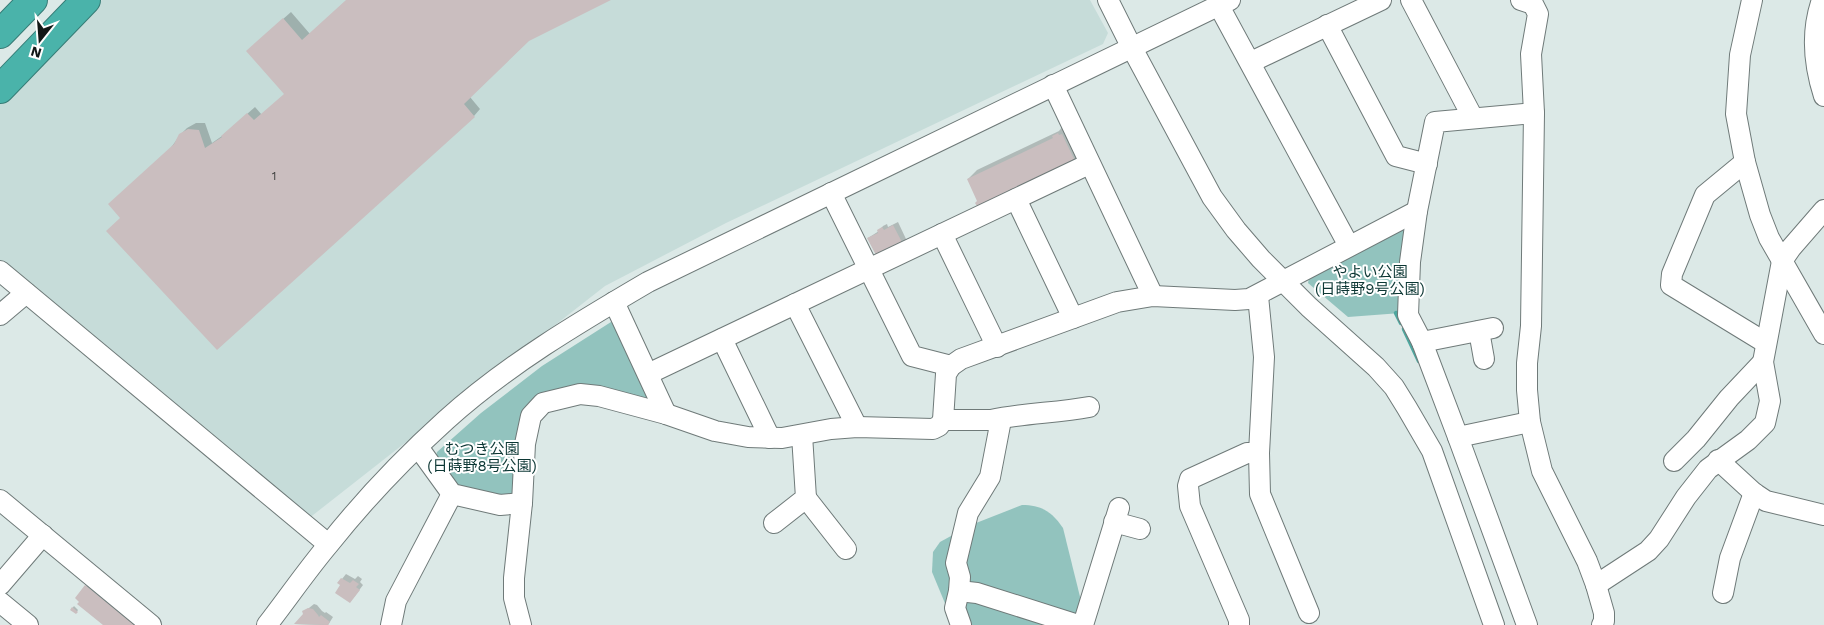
<svg xmlns="http://www.w3.org/2000/svg" width="1824" height="625" font-family="'Work Sans','Noto Sans JP',sans-serif">
  <style>
    .built { fill: #c6dcd9 }
    .green { fill: #92c3be }
    .shadow { fill: #0003 }
    .lines { fill: none; stroke-linecap: round; stroke-linejoin: round }
    .stream { stroke: #4ea79f; stroke-width: 4.5 }
    .building { fill: #cabebf }
    .minor-casing { stroke: #6f7a79; stroke-width: 22 }
    .highway-casing { stroke: #367c76; stroke-width: 30 }
    .minor { stroke: #fff; stroke-width: 20 }
    .highway { stroke: #4ab3aa; stroke-width: 28 }
    .labels { text-anchor: middle; stroke-width: 4; stroke-linejoin: round; paint-order: stroke }
    .number-label { font-size: 12px; fill: #404140 }
    .park-label { font-size: 15px; fill: #0c3734; stroke: #fff }
  </style>
  <rect width="100%" height="100%" fill="#dce9e7"/>
  <!-- built -->
  <path class="built" d="M102,0H1090L1108,33L1103,44L726,223L605,286L308,519L0,262V96Z"/>
  <!-- green -->
  <g class="green">
    <path d="M1401,228L1408,230L1401,313L1348,317L1308,283L1310,274Z"/>
    <path d="M611,322L617,323L654,399L542,396L514,497L457,487L435,460L437,452L481,413L542,366Z"/>
    <path d="M1022,505C1042,505 1052,512 1063,528L1087,625H954L932,572L933,552L940,542L971,525Z"/>
  </g>
  <!-- shadow -->
  <g class="shadow">
    <path d="M347,0H608L529,40L470,97L480,109L474,116L121,218L180,135L187,128L196,123H205L212,143L222,136L255,107L262,115L286,94L255,44L291,12L310,34Z"/>
    <path d="M1062,127L1084,150L1074,160L980,205L968,179L977,170L1059,131Z"/>
    <path d="M898,222L906,239L902,243L868,238L879,231L883,226L887,224L888,227Z"/>
    <path d="M346,574L355,579L358,576L362,579L360,582L363,585L354,597L342,585V579Z"/>
    <path d="M93,579L137,625H105L76,598Z"/>
    <path d="M314,604L317,605L322,611L325,613L326,612L333,617L328,625L295,624L305,614L304,612Z"/>
    <path d="M74,606L78,610L76,613L71,610Z"/>
  </g>
  <g class="lines">
    <!-- stream -->
    <g class="stream">
      <path d="M1396,313L1401,323"/>
      <path d="M1404,329L1419,361"/>
    </g>
  </g>
  <!-- building -->
  <g class="building">
    <path d="M346,0H611L529,41L464,104L475,117L217,350L106,231L120,218L108,204L174,144L179,134L188,129L199,130L205,148L222,137L221,136L247,113L254,120L284,94L246,51L283,18L302,40Z"/>
    <path d="M1058,133L1059,135L1062,134L1075,161L980,206L979,205L977,206L975,203L977,201L967,179L1053,138L1052,136Z"/>
    <path d="M893,225L903,244L877,257L867,238L878,233L877,230L882,227L884,230Z"/>
    <path d="M341,578L350,583L353,580L359,584L356,587L360,590L350,603L335,593L340,585L337,583Z"/>
    <path d="M85,585L134,625H103L77,604L79,602L75,598Z"/>
    <path d="M72,607L78,612L76,614L70,610Z"/>
    <path d="M308,608L313,609L318,615L319,617L321,615L330,622L328,625L294,624L303,614L302,611Z"/>
  </g>
  <g class="lines">
    <!-- minor casing -->
    <g class="minor-casing">
      <g id="minor">
        <path d="M1108,0L1132,48L1212,197L1236,230L1261,259L1309,307L1376,367L1394,387L1407,408L1432,451L1494,625"/>
        <path d="M1411,0L1473,118"/>
        <path d="M1521,0L1533,4L1538,14L1531,54L1534,113L1531,326L1527,363V390L1530,422L1542,471L1587,561L1596,585L1604,613V621L1602,625"/>
        <path d="M1752,0L1740,55L1736,114L1745,162L1760,215L1769,238L1824,334"/>
        <path d="M1822,0C1811,31 1814,65 1824,96"/>
        <path d="M1219,6L1349,246"/>
        <path d="M1327,25L1396,156L1427,164"/>
        <path d="M1251,62L1381,0"/>
        <path d="M1053,85L1153,296"/>
        <path d="M1745,162L1705,195L1672,274L1671,285L1766,343"/>
        <path d="M831,193L912,356L951,366"/>
        <path d="M1016,199L1073,318"/>
        <path d="M942,234L997,347"/>
        <path d="M0,271L328,544"/>
        <path d="M1258,296L1264,357L1259,453L1260,494L1309,613"/>
        <path d="M614,302L666,414"/>
        <path d="M795,304L857,427"/>
        <path d="M0,315L26,293"/>
        <path d="M1479,331L1484,359"/>
        <path d="M722,339L770,438"/>
        <path d="M1422,342L1493,328"/>
        <path d="M648,374L1089,164"/>
        <path d="M943,420H991L1000,425L990,477L968,513L956,563L960,577L959,591L955,608L961,625"/>
        <path d="M991,420C1024,413 1057,413 1089,407"/>
        <path d="M1458,437L1530,422"/>
        <path d="M418,447L452,494L500,505L522,503"/>
        <path d="M1718,460L1754,493L1766,501L1824,515"/>
        <path d="M1674,461L1696,439L1729,398L1763,362"/>
        <path d="M806,498L846,549"/>
        <path d="M0,500L151,625"/>
        <path d="M1114,522L1140,529"/>
        <path d="M774,523L806,498L802,435"/>
        <path d="M0,585L43,535"/>
        <path d="M1596,585L1648,551L1659,539L1686,497L1708,469L1748,440L1765,423L1770,401L1763,362L1782,261L1791,248L1824,210"/>
        <path d="M959,591L977,593L1078,625"/>
        <path d="M1723,593L1730,558L1754,493"/>
        <path d="M0,602L28,625"/>
        <path d="M267,625C288,598 307,570 329,544C364,500 404,458 446,420C507,365 578,323 648,282L1230,0"/>
        <path d="M391,625L396,601L452,494"/>
        <path d="M521,625L514,598V578L522,503L525,444L531,416L543,403L580,394L599,396L666,414L715,431L748,437L782,438L831,429L857,427L933,429L939,426L943,420L946,374L951,366L961,359L1117,302L1153,296L1235,300L1249,299L1417,211"/>
        <path d="M1083,625L1119,508"/>
        <path d="M1239,625V620L1190,506L1188,486L1190,479L1247,453H1259"/>
        <path d="M1527,625L1458,437L1422,342L1408,315L1410,262L1417,211L1435,122L1534,113"/>
      </g>
    </g>
    <!-- highway casing -->
    <g class="highway-casing">
      <g id="highway">
        <path d="M0,34L33,0"/>
        <path d="M0,89L86,0"/>
      </g>
    </g>
    <!-- minor -->
    <use href="#minor" class="minor"/>
    <!-- highway -->
    <use href="#highway" class="highway"/>
  </g>
  <g class="labels">
    <!-- number labels -->
    <g class="number-label">
      <text x="274" y="180">1</text>
    </g>
    <!-- park labels -->
    <g class="park-label">
      <text x="1370" y="277">やよい公園<tspan x="1370" dy="17">(日蒔野9号公園)</tspan></text>
      <text x="482" y="454">むつき公園<tspan x="482" dy="17">(日蒔野8号公園)</tspan></text>
    </g>
  </g>
  <!-- north arrow -->
  <g transform="translate(40 40) rotate(197)" stroke="#ffffff" stroke-width="4" paint-order="stroke">
  <path d="M0-4L9 19L0 12L-9 19Z" fill="#121716"/>
  <text y="-8" font-size="14" font-weight="bold" text-anchor="middle" fill="#121716">N</text>
  </g>
</svg>
